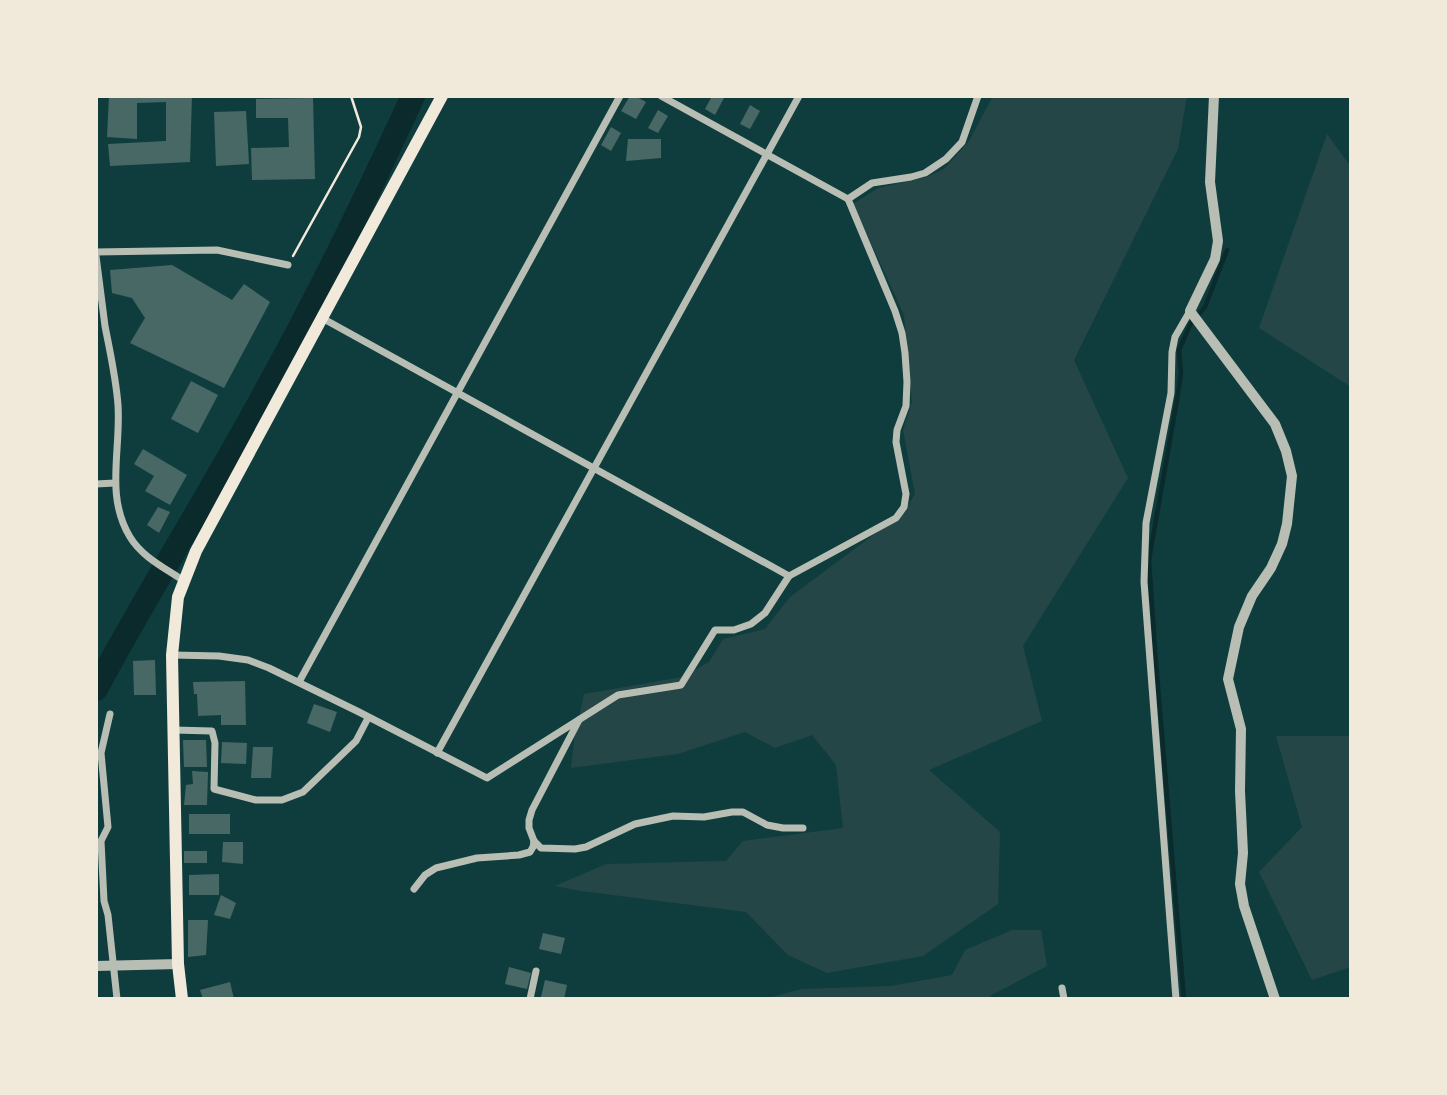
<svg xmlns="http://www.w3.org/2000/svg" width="1447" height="1095" font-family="'Open Sans',sans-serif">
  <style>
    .green { fill: #244646 }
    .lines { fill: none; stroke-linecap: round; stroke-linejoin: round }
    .stream { stroke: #0a2a2b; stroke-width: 4.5 }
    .river { stroke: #0a2a2b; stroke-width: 24 }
    .building { fill: #486865 }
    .path { stroke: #f1e9da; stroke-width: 2.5 }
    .minor { stroke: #b8beb3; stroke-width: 7 }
    .tertiary { stroke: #b8beb3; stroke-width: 10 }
    .secondary { stroke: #f1e9da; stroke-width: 12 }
  </style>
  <rect width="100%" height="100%" fill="#0f3d3e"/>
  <!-- green -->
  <g class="green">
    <path d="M993,96H1187L1178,149L1074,360L1128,478L1023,646L1042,721L929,770L1000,832L998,904L923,956L827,973L788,955L746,912L581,891L555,886L606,864L726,861L743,841L843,828L836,765L812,735L775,748L745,732L678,754L571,768L574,740L584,694L682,677L709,662L723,639L765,629L790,597L904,512L915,494L903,430L912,402L904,315L853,204L878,188L927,177L944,169L969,141Z"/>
    <path d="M1327,134L1351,167V387L1259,328Z"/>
    <path d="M1276,736H1351V967L1312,980L1259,872L1302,827Z"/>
    <path d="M1012,930H1041L1047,966L990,996L991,999H764L801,989L891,986L952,975L965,950Z"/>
  </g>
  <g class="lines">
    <!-- stream -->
    <path class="stream" d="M1184,999L1155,650L1149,560L1177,400L1181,373L1179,350L1191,323L1205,307L1227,250"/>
    <!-- river -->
    <path class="river" d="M96,689C151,586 214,488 269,385C321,291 368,194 413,96"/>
  </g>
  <!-- building -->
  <g class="building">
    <path d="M109,96H192L190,162L110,166L108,144L166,141V102L137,103V139L107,137Z"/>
    <path d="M630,96H635L646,102L636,119L621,111Z"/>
    <path d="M712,96H725L715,115L705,109Z"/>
    <path d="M313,98L315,179L252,180L251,148L289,147L288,118H256V99Z"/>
    <path d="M750,105L760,111L750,129L740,124Z"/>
    <path d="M658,110L668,116L658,133L648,128Z"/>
    <path d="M246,111L249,164L216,166L214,112Z"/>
    <path d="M611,127L621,133L611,151L601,145Z"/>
    <path d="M628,139H661V158L626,161Z"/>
    <path d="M172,265L232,300L244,284L270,302L224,388L130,343L145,318L132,298L112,293L110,270Z"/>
    <path d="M191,381L218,395L198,433L171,419Z"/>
    <path d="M143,449L187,475L170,505L145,491L154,476L134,464Z"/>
    <path d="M158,507L170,512L159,533L147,525Z"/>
    <path d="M155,660L156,695H134L133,661Z"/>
    <path d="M245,681L246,725H221V715L198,716L197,694H194L193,682Z"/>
    <path d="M314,704L337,712L330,732L307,723Z"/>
    <path d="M183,740H206L207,767H184Z"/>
    <path d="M222,742L247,743L246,764L221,763Z"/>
    <path d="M253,747H273L271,778H251Z"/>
    <path d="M192,771L208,772L207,805H184L186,785L193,784Z"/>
    <rect x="189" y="814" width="41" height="20"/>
    <path d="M223,842H243V864L222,862Z"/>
    <rect x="184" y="851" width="23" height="12"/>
    <path d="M219,874V895H189V875Z"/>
    <path d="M221,895L236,903L230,919L214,915Z"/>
    <path d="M188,920H208L206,955L188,957Z"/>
    <path d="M543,933L565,938L561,954L539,949Z"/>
    <path d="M509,967L531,973L527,989L505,984Z"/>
    <path d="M545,980L567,985L564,999L541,997Z"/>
    <path d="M230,982L234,999H203L200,990Z"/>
  </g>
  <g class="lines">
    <!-- path -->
    <path class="path" d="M293,256L359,137L361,127L351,96"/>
    <!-- minor -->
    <g class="minor">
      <path d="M661,96L848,199"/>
      <path d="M96,252L217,250L288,265"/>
      <path d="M96,256C99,279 102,302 105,326C110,352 116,378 118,405C121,451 105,496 130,537C142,557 165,568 184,581"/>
      <path d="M322,318L789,576"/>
      <path d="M96,484L115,483"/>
      <path d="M172,655L219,656L248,660L269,668L359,712L487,778L618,695L681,685L715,630H734L751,624L765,613L789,576L896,518L904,507L906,494L896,442L897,430L906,406L907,382L905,353L902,333L895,311L848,199L872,183L911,177L925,173L946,159L962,142L978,96"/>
      <path d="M299,682L620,96"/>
      <path d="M110,714L101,753L108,827L101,841L104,901L108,915L117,999"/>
      <path d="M173,730L212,731L215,743L214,789L256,800H282L303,792L356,741L368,718"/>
      <path d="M437,753L799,96"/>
      <path d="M534,841L541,848L575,849L586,847L635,824L673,816L704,817L732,812H743L767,825L783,828H803"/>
      <path d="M414,889L425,875L436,868L477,858L519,855L530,852L533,847L534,841L529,828V820L532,810L579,720"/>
      <path d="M1062,988L1064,999"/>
      <path d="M530,999L536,971"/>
      <path d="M1176,999L1144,582L1146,523L1171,393L1172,352L1175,337L1190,311"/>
    </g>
    <!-- tertiary -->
    <g class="tertiary">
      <path d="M1214,96L1210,182L1218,241L1215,259L1190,311L1275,424L1286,451L1292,476L1287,524L1282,544L1271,568L1252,596L1239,627L1228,679L1241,729L1240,791L1243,853L1240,884L1244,906L1275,999"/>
      <path d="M96,966L178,964"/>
    </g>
    <!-- secondary -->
    <path class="secondary" d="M182,999L178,964L172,655L178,597L196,551L442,96"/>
  </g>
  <!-- border -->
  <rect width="1447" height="1095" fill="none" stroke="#f1e9da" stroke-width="196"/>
</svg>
